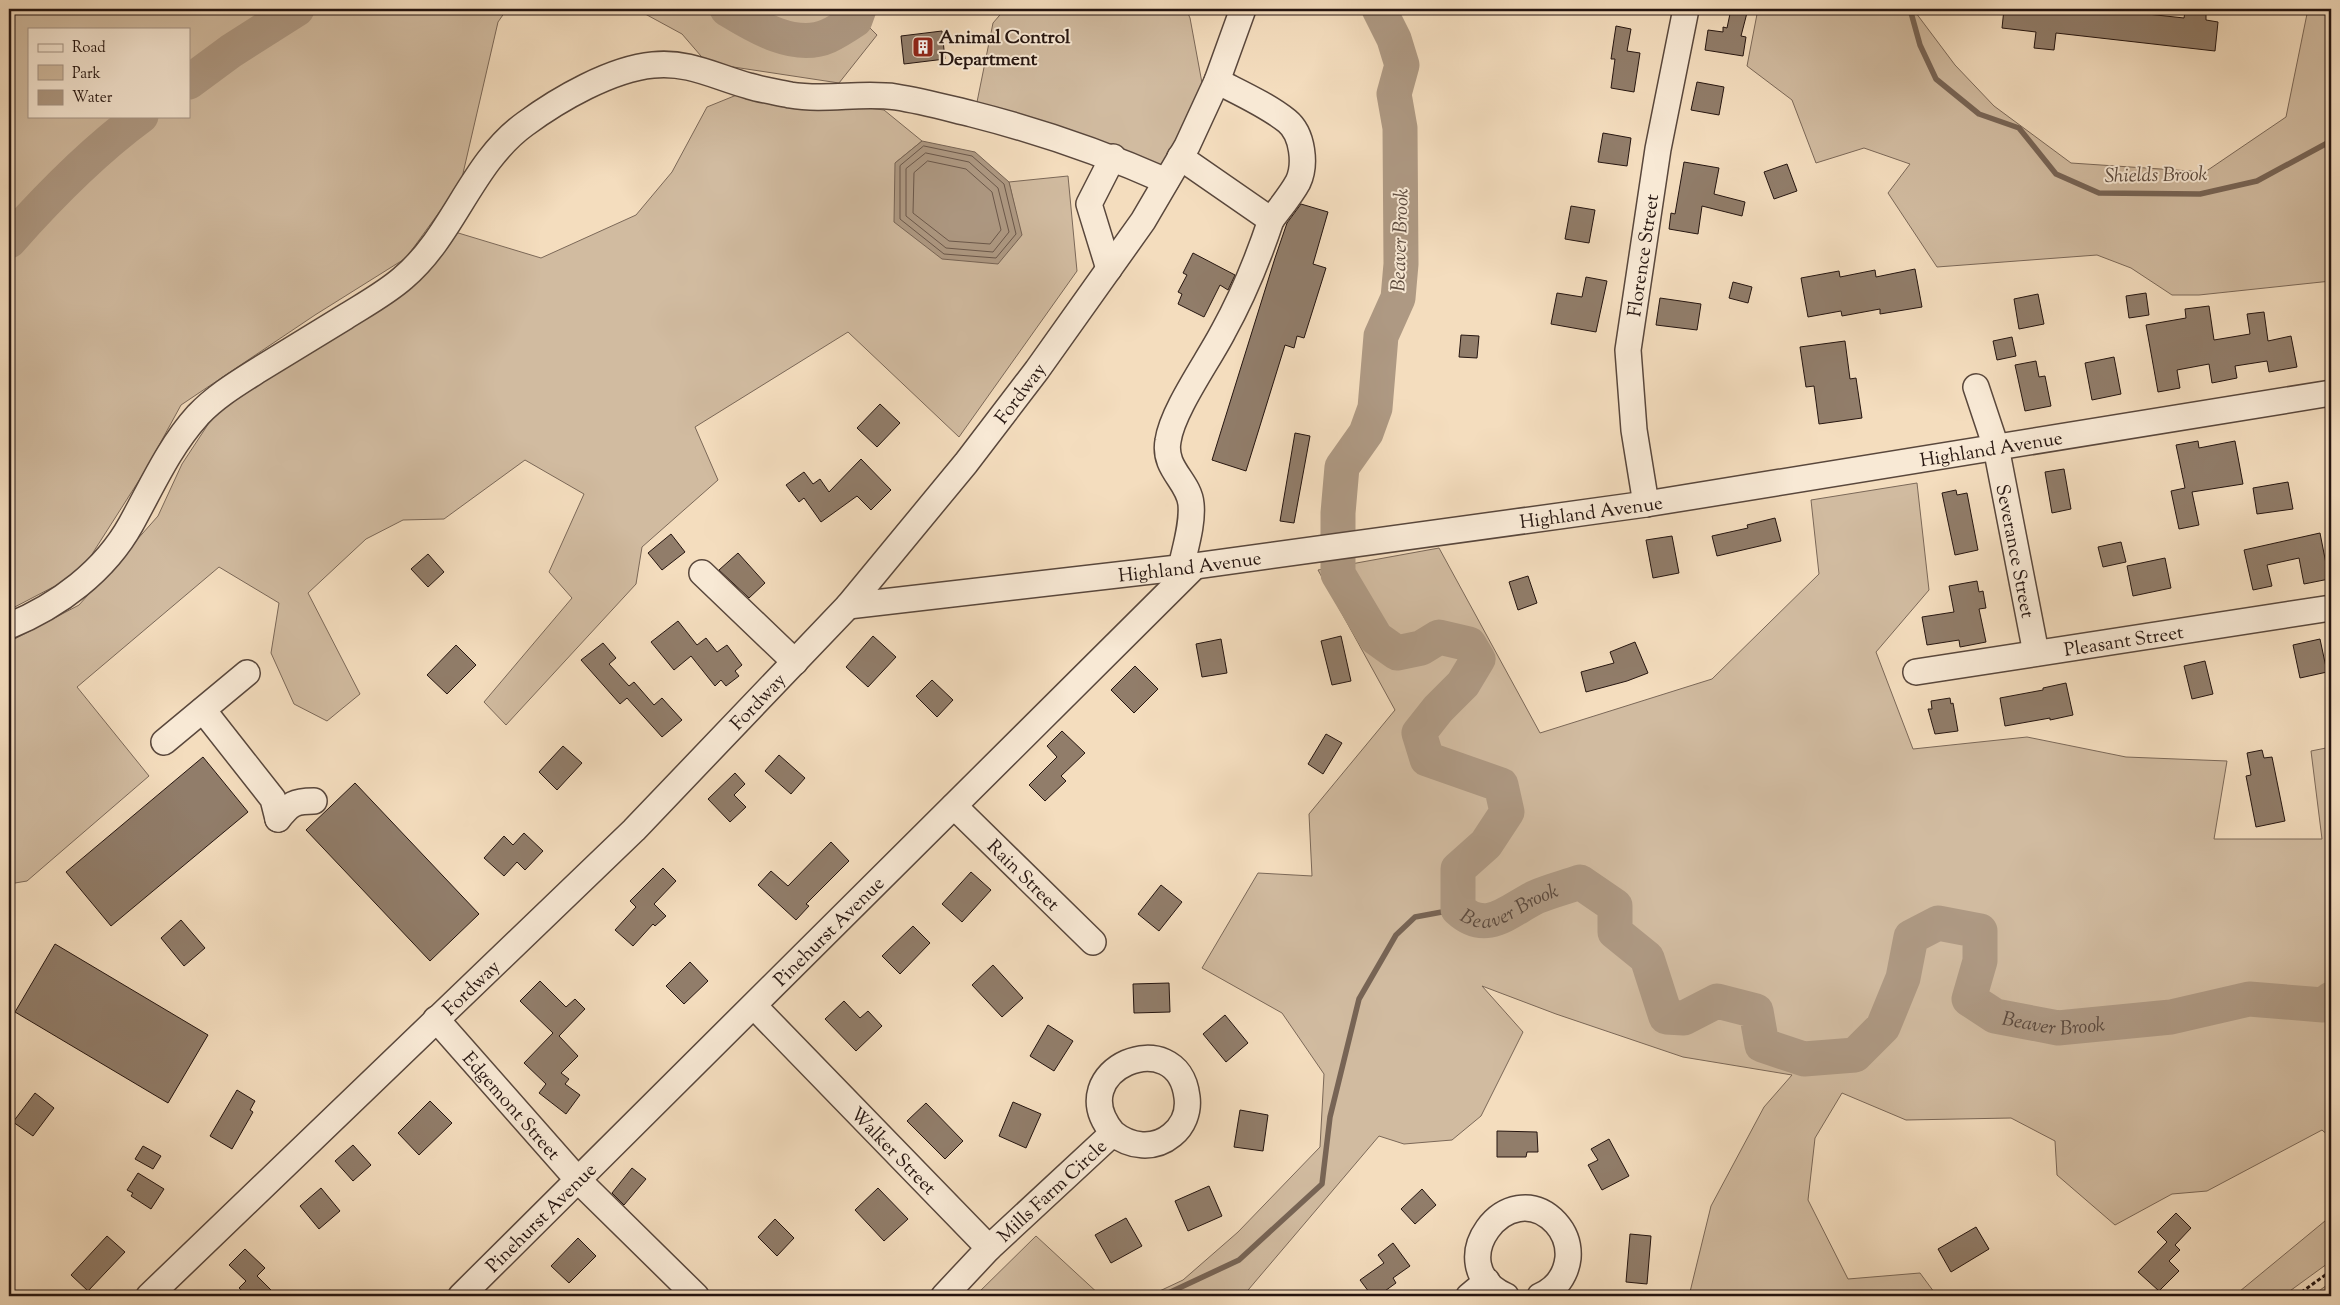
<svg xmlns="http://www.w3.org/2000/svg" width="2340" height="1305" font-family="'Sorts Mill Goudy',serif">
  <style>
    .green { fill: #d1bba0; stroke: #7b6858; fill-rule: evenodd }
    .water { fill: #ae9983; stroke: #776455 }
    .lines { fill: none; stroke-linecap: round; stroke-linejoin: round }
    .shore { stroke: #6a574a; stroke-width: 1 }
    .stream { stroke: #776455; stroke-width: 5.5 }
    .river { stroke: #ae9983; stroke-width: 35 }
    .building { fill: #917d6a; stroke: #251510 }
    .minor-casing { stroke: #59473c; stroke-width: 28 }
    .path { stroke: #251510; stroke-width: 3; stroke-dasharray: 4 2.5; stroke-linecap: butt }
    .minor { stroke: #f8e9d5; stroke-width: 25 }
    .labels { text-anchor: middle; stroke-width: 4; stroke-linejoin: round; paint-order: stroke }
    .poi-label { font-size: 19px; font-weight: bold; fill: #251510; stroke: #f8e9d5; text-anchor: start }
    .street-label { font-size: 19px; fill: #251510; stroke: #f8e9d5 }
    .water-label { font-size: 20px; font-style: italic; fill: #5c4a3e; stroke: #f8e9d5 }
  </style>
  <rect width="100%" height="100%" fill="#f4ddbe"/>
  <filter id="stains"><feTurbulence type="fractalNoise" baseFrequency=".004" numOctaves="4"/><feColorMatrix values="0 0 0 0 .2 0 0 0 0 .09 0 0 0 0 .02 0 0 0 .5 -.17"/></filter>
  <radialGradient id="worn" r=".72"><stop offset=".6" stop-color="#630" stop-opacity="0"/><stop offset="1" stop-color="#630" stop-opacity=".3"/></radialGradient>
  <!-- green -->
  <g class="green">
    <path d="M9,9H507L498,22L461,182L406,258L315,315L181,405L145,471L80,573L9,610ZM29,29H189V116H29Z"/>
    <path d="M636,9H882L865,23L877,35L839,83L707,63L682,34Z"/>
    <path d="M1005,9H1186L1190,18L1202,83L1162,169L976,107L993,23Z"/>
    <path d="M1758,9H1913L1955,65L1994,106L2071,163L2205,172L2286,117L2308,9H2331V281L2199,295H2172L2131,268L2097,255L1937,267L1888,193L1910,164L1864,148L1816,163L1792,100L1747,66Z"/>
    <path d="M744,92L884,110L922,141L895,163L1021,235L1009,182L1068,176L1077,271L959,437L848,332L695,427L718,480L642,547L636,584L506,725L484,702L572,598L549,572L584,494L525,460L444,519L403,520L366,539L308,593L360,694L327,721L294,704L271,653L279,603L219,567L77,687L149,776L27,881L9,884V642L79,605L158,516L182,464L224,400L455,232L541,258L636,215L672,172L707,107Z"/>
    <path d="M1917,483L1929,590L1876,652L1913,749L2027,737L2126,757L2227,761L2214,839H2322L2311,751L2331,747V1138L2322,1130L2207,1191L2172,1194L2115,1225L2057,1175L2055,1141L2011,1118L1906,1120L1842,1093L1815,1138L1808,1200L1848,1279L1920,1273L1937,1296H1689L1711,1206L1764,1107L1792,1075L1683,1057L1556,1014L1482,986L1523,1032L1481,1116L1452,1140L1404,1144L1379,1136L1243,1296H1149L1183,1280L1238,1232L1320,1147L1324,1074L1282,1013L1202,968L1258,873L1312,876L1309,814L1395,710L1318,570L1439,548L1540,733L1712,679L1819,574L1811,500Z"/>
    <path d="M2331,1216V1261L2283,1296H2234Z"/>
    <path d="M1036,1236L1101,1296H975Z"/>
    <path d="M2331,1282V1296H2312Z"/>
  </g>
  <!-- water -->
  <path class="water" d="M922,141L975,152L1009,182L1022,235L998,264L942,259L894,222L895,163Z"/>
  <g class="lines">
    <!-- shore -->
    <g class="shore">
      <path d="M924,146L972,156L1004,184L1016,234L996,258L944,254L900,219V166Z"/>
      <path d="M926,153L969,162L998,188L1009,232L993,252L946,248L906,216V169Z"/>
      <path d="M928,161L966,169L992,192L1001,230L990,244L949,241L913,213L914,173Z"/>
    </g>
    <!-- stream -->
    <g class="stream">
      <path d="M1910,9L1920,45L1936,79L1979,114L2019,128L2056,174L2099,193L2200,194L2257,181L2331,141"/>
      <path d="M1162,1296L1239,1260L1322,1184L1330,1117L1359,999L1396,935L1415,917L1458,909"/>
    </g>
    <!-- river -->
    <g class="river">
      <path d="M727,9C755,26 795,51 828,36C837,32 846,26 855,20L859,9"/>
      <path id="s1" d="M1379,9L1394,39L1402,65L1394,94L1400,128L1401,264L1398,298L1381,336L1375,408L1366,433L1342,467L1338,513V574L1376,638L1397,653L1421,648L1439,637L1469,644L1478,659L1463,684L1438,709L1419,733L1427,759L1501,785L1507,812L1486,844L1458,869V909C1487,936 1509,910 1536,897C1550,891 1566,887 1580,882L1615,906V932L1647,958L1666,1017L1684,1018L1717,1001L1756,1011L1762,1045L1804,1059L1855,1055L1883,1027L1903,978L1911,937L1938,923L1980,931V961L1969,999L1995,1016L2058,1028L2171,1017L2249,999L2323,1005L2331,999"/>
      <path d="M189,82L231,51L297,9"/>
      <path d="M9,241C49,196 92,152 141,116"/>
    </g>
  </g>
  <!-- building -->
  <g class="building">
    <path d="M1731,9H1748L1741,36L1746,37L1743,56L1705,50L1708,30L1723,32V27L1727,28Z"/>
    <path d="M2004,9H2101L2184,18L2185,12L2206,14V20L2218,22L2215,51L2056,33L2054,50L2034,48L2036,32L2002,28Z"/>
    <path d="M1616,26L1631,29L1627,51L1640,53L1634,92L1611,88L1615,59H1611Z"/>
    <path d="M942,31L945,59L904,64L901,36Z"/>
    <path d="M1697,82L1724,87L1719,115L1691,110Z"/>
    <path d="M1603,133L1631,138L1627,166L1598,162Z"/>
    <path d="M1684,162L1719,168L1714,194L1745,202L1742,216L1702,206L1698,234L1669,229L1671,213L1675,214Z"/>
    <path d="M1787,164L1797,191L1774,199L1764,172Z"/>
    <path d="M1301,204L1328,212L1313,264L1326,268L1304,338L1297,336L1294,348L1285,345L1246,471L1212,460L1275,258L1287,223Z"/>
    <path d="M1571,206L1595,210L1589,243L1565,239Z"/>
    <path d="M1193,253L1235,275L1228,290L1220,285L1204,317L1178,304L1182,294L1178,292L1187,275L1183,273Z"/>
    <path d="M1915,269L1922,307L1880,314V309L1842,316L1841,311L1808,317L1801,278L1839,271L1840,277L1875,270L1876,277Z"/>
    <path d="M1586,277L1607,281L1596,332L1551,324L1557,293L1582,297Z"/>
    <path d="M1733,282L1752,287L1748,303L1729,298Z"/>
    <path d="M2146,293L2149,315L2129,318L2126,296Z"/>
    <path d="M2038,294L2044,324L2019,329L2014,299Z"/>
    <path d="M1660,298L1701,304L1697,330L1656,325Z"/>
    <path d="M2209,306L2214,340L2250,334L2247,314L2264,312L2268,341L2291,336L2297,367L2269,372L2267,361L2235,366L2237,378L2212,383L2209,364L2177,370L2180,388L2158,392L2146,325L2186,318L2185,309Z"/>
    <path d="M1461,335L1479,336L1477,358L1459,357Z"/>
    <path d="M2012,337L2016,356L1997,360L1993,341Z"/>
    <path d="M1845,341L1850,379L1856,378L1862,418L1819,424L1814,386L1806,387L1800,347Z"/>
    <path d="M2114,357L2121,394L2092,400L2085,363Z"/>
    <path d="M2036,361L2039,377L2045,376L2051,406L2025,411L2015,365Z"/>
    <path d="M880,404L900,423L877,447L857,428Z"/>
    <path d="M1295,433L1310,436L1294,523L1280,521Z"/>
    <path d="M2198,441L2199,448L2235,441L2243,484L2192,492L2199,525L2179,529L2171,491L2185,488L2176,445Z"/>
    <path d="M861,459L891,490L871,510L857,496L821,522L804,498L799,502L786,485L804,472L813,484L820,479L829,492Z"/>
    <path d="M2064,469L2071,509L2052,513L2045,472Z"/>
    <path d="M2288,482L2293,509L2257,514L2253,488Z"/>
    <path d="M1956,490L1957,495L1967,493L1978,550L1955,555L1942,493Z"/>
    <path d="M1775,518L1781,541L1717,556L1712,536L1748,528L1747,525Z"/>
    <path d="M2320,533L2329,579L2304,584L2299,558L2267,565L2272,586L2253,590L2244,550Z"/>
    <path d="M671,534L685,552L662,570L648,553Z"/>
    <path d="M1672,536L1679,573L1653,578L1646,540Z"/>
    <path d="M2121,542L2126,562L2103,567L2098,547Z"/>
    <path d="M738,553L765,583L749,598L719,570Z"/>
    <path d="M428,554L444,572L428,587L411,569Z"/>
    <path d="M2165,558L2171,588L2133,596L2127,566Z"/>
    <path d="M1528,576L1537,603L1518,610L1509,582Z"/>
    <path d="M1977,581L1979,592L1983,591L1986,608L1979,609L1986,642L1960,647L1959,640L1927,645L1922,617L1954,612L1949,586Z"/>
    <path d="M678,621L697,645L706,638L717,652L727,645L742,665L735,671L739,676L726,686L721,680L715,686L691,656L674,670L651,642Z"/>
    <path d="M873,636L896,657L868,687L846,667Z"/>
    <path d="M1341,636L1351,681L1332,685L1321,641Z"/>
    <path d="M1221,639L1227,673L1202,677L1196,644Z"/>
    <path d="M2320,639L2327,672L2300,678L2293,645Z"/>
    <path d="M1635,642L1648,673L1627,681L1586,692L1581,672L1614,663L1610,652Z"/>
    <path d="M603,643L616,658L609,664L629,686L634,682L654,705L662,698L682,720L662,737L627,698L620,704L581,660Z"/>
    <path d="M456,645L476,665L447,694L427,675Z"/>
    <path d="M2205,661L2213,694L2192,699L2184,666Z"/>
    <path d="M1135,666L1158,689L1134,713L1111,690Z"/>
    <path d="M932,680L953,700L937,717L916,696Z"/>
    <path d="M2066,683L2073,715L2050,720V718L2005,726L2000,698L2043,690V688Z"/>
    <path d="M1950,698L1951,704L1953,703L1958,731L1935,734L1928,709H1932L1931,701Z"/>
    <path d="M1062,731L1085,753L1061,776L1066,781L1045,801L1029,785L1057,757L1047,746Z"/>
    <path d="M1326,734L1342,743L1323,774L1308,764Z"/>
    <path d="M563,746L582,763L557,790L539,772Z"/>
    <path d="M2262,750L2264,758L2272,757L2285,821L2256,827L2246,776L2251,775L2247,753Z"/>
    <path d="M779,755L805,778L791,794L765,771Z"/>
    <path d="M203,757L248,812L111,926L66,872Z"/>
    <path d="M735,773L745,784L734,795L746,807L730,822L708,799Z"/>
    <path d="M355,783L479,914L430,961L306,830Z"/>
    <path d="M524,833L543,851L525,870L517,862L504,876L484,858L504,836L513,845Z"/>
    <path d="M831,842L849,861L806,904L809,906L796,920L758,885L771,871L788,886Z"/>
    <path d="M663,868L676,881L654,904L666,916L655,926L653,924L633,946L615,930L636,907L630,901Z"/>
    <path d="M971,872L991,890L962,922L942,904Z"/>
    <path d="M1161,885L1182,902L1159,931L1138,914Z"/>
    <path d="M181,920L205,948L184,966L161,938Z"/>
    <path d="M913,926L930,943L900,974L882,956Z"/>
    <path d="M55,944L208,1035L168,1103L15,1012Z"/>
    <path d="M690,962L708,981L684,1004L666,986Z"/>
    <path d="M993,965L1023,998L1002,1017L972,985Z"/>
    <path d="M540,981L566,1007L575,999L585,1009L559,1036L578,1056L561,1073L569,1079L565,1084L580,1095L566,1114L539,1093L546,1084L524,1063L553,1033L520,1001Z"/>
    <path d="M1169,983L1170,1012L1134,1013L1133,984Z"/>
    <path d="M844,1001L860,1018L868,1011L882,1026L856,1051L825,1019Z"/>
    <path d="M1225,1015L1248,1043L1226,1062L1203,1034Z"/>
    <path d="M1048,1025L1073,1041L1054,1071L1030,1056Z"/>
    <path d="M237,1090L255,1101L250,1110L253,1112L232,1149L210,1136Z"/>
    <path d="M35,1093L54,1108L33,1136L13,1122Z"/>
    <path d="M430,1101L452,1123L419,1155L398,1133Z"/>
    <path d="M1013,1102L1041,1114L1026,1148L999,1136Z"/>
    <path d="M926,1103L963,1141L945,1159L907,1121Z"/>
    <path d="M1240,1110L1268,1115L1263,1151L1234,1147Z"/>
    <path d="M1497,1131L1537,1132L1538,1152H1527L1526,1157H1497Z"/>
    <path d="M1609,1139L1629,1176L1602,1190L1588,1165L1598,1160L1591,1149Z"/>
    <path d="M353,1145L371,1165L353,1181L335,1161Z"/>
    <path d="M143,1146L161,1156L153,1169L135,1159Z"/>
    <path d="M632,1168L646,1179L624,1205L612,1193Z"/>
    <path d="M138,1173L164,1189L151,1209L131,1196L133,1193L127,1190Z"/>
    <path d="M1209,1186L1222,1216L1188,1231L1175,1201Z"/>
    <path d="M321,1188L340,1211L319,1229L300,1206Z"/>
    <path d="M878,1188L908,1219L884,1241L855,1210Z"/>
    <path d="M1422,1189L1436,1205L1415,1224L1401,1209Z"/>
    <path d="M2176,1213L2191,1228L2175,1245L2180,1250L2169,1261L2179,1271L2159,1291L2138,1272L2167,1242L2157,1232Z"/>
    <path d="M1126,1218L1142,1246L1111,1263L1095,1235Z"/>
    <path d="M775,1219L794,1238L777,1256L758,1237Z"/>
    <path d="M1976,1227L1989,1249L1951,1272L1938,1249Z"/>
    <path d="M1630,1234L1651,1236L1647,1284L1626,1282Z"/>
    <path d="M107,1236L125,1252L88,1291L71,1275Z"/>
    <path d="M578,1238L596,1256L569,1283L551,1266Z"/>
    <path d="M1393,1243L1410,1266L1393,1278L1396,1283L1378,1296H1372L1360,1280L1384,1263L1378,1255Z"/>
    <path d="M245,1249L265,1268L257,1276L277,1296H248L239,1288L246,1281L229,1265Z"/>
  </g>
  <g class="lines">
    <!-- minor casing -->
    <g class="minor-casing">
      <g id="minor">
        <path d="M1217,81C1240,93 1267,105 1287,121C1303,134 1306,165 1298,182C1291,195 1280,208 1271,220"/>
        <path d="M1180,157L1271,220C1258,259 1243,296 1223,332C1208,361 1172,411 1168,441C1163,469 1189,481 1191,504C1193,524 1185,548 1181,568"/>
        <path d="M1109,269L1089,204L1113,157"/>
        <path id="s2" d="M1976,387L1996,447L2036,653"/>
        <path id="s3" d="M1646,504L1634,430L1628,350L1658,149L1686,9"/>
        <path d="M702,573L795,662"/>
        <path id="s4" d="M848,606L1195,566L1646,504L2331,393"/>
        <path d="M9,626C58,606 105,571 131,524C152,486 169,447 198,415C216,396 238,383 260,369C288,352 316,335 345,317C364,305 386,293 403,278C454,235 471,163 525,124C559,99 611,69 653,65C688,61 716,77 749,86C762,90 777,92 790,95C826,101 861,92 896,97C922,101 947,108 972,114C1039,131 1103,153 1166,181"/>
        <path id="s5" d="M1916,672L2331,608"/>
        <path d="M203,710L273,799L278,819"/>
        <path d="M164,742L247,673"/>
        <path id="s6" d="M954,806L1093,942"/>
        <path d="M278,819C290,804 294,801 314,801"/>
        <path id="s7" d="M754,1006L989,1248L944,1296"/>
        <path id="s8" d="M436,1019L578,1180L696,1296"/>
        <path id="s9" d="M989,1248L1113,1133C1130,1147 1154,1150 1172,1135C1183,1126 1189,1112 1187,1097C1178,1021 1060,1070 1113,1133"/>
        <path id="s10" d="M149,1296L634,830L848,606L966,463L1037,370L1143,221L1187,146L1217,81L1243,9"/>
        <path id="s11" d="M461,1296L1195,566"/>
        <path d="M1469,1296L1487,1281"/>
        <path d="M1506,1296C1438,1266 1508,1172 1556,1223C1565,1233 1569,1245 1568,1258C1566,1275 1556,1289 1540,1296"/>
      </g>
    </g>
    <!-- path -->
    <path class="path" d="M2296,1296L2331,1271"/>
    <!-- minor -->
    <use href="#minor" class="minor"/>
  </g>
  <!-- icons -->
  <defs>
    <g id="building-square" transform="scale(1.125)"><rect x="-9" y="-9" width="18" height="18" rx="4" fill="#8f2418" stroke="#f8e9d5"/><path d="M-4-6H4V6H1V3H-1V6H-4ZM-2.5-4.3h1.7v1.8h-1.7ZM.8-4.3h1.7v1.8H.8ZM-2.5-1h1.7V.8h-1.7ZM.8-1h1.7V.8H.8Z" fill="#fff"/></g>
  </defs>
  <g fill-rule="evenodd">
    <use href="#building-square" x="923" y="47"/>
  </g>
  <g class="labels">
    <!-- poi labels -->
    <g class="poi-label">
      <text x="939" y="43">Animal Control<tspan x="939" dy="22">Department</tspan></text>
    </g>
    <!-- street labels -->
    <g class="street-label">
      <text dy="7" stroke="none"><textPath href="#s3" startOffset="251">Florence Street</textPath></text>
      <text dy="7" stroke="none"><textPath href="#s10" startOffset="1256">Fordway</textPath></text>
      <text dy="7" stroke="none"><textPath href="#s4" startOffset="1154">Highland Avenue</textPath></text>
      <text dy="7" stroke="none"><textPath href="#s4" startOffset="749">Highland Avenue</textPath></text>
      <text dy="7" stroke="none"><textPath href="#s2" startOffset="169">Severance Street</textPath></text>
      <text dy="7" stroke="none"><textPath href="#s4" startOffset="344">Highland Avenue</textPath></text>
      <text dy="7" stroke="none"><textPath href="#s5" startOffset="210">Pleasant Street</textPath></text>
      <text dy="7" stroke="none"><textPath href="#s10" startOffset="851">Fordway</textPath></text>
      <text dy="7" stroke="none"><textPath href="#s6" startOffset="98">Rain Street</textPath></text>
      <text dy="7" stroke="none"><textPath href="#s11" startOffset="518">Pinehurst Avenue</textPath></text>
      <text dy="7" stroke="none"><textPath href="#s10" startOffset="446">Fordway</textPath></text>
      <text dy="7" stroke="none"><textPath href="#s8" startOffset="115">Edgemont Street</textPath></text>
      <text dy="7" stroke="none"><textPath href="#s7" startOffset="201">Walker Street</textPath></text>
      <text dy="7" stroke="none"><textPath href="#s9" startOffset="85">Mills Farm Circle</textPath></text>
      <text dy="7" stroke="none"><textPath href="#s11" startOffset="112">Pinehurst Avenue</textPath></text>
    </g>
    <!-- water labels -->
    <g class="water-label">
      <text transform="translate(2156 174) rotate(-1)" y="7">Shields Brook</text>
      <text transform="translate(1399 240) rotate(-88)" y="7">Beaver Brook</text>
      <text dy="7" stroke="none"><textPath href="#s1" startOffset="1181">Beaver Brook</textPath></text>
      <text dy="7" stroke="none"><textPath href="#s1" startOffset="2021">Beaver Brook</textPath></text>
    </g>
  </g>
  <!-- margin -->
  <rect width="2340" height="1305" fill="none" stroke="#f4ddbe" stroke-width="30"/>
  <rect x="10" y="10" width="2320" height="1285" fill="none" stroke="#251510" stroke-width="2.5"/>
  <rect x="15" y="15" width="2310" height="1275" fill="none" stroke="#251510"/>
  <!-- legend -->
  <rect x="28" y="28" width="162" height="90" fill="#f8e9d5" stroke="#a49486"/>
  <rect x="38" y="44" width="25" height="8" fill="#f8e9d5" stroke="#a49486"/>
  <text x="72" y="52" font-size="15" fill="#251510">Road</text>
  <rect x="38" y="65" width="25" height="15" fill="#d1bba0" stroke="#a49486"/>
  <text x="72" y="78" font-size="15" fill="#251510">Park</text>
  <rect x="38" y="90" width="25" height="15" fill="#ae9983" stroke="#a49486"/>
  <text x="72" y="102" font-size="15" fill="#251510">Water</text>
  <rect width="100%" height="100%" filter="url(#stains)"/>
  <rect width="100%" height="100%" fill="url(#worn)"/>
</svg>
